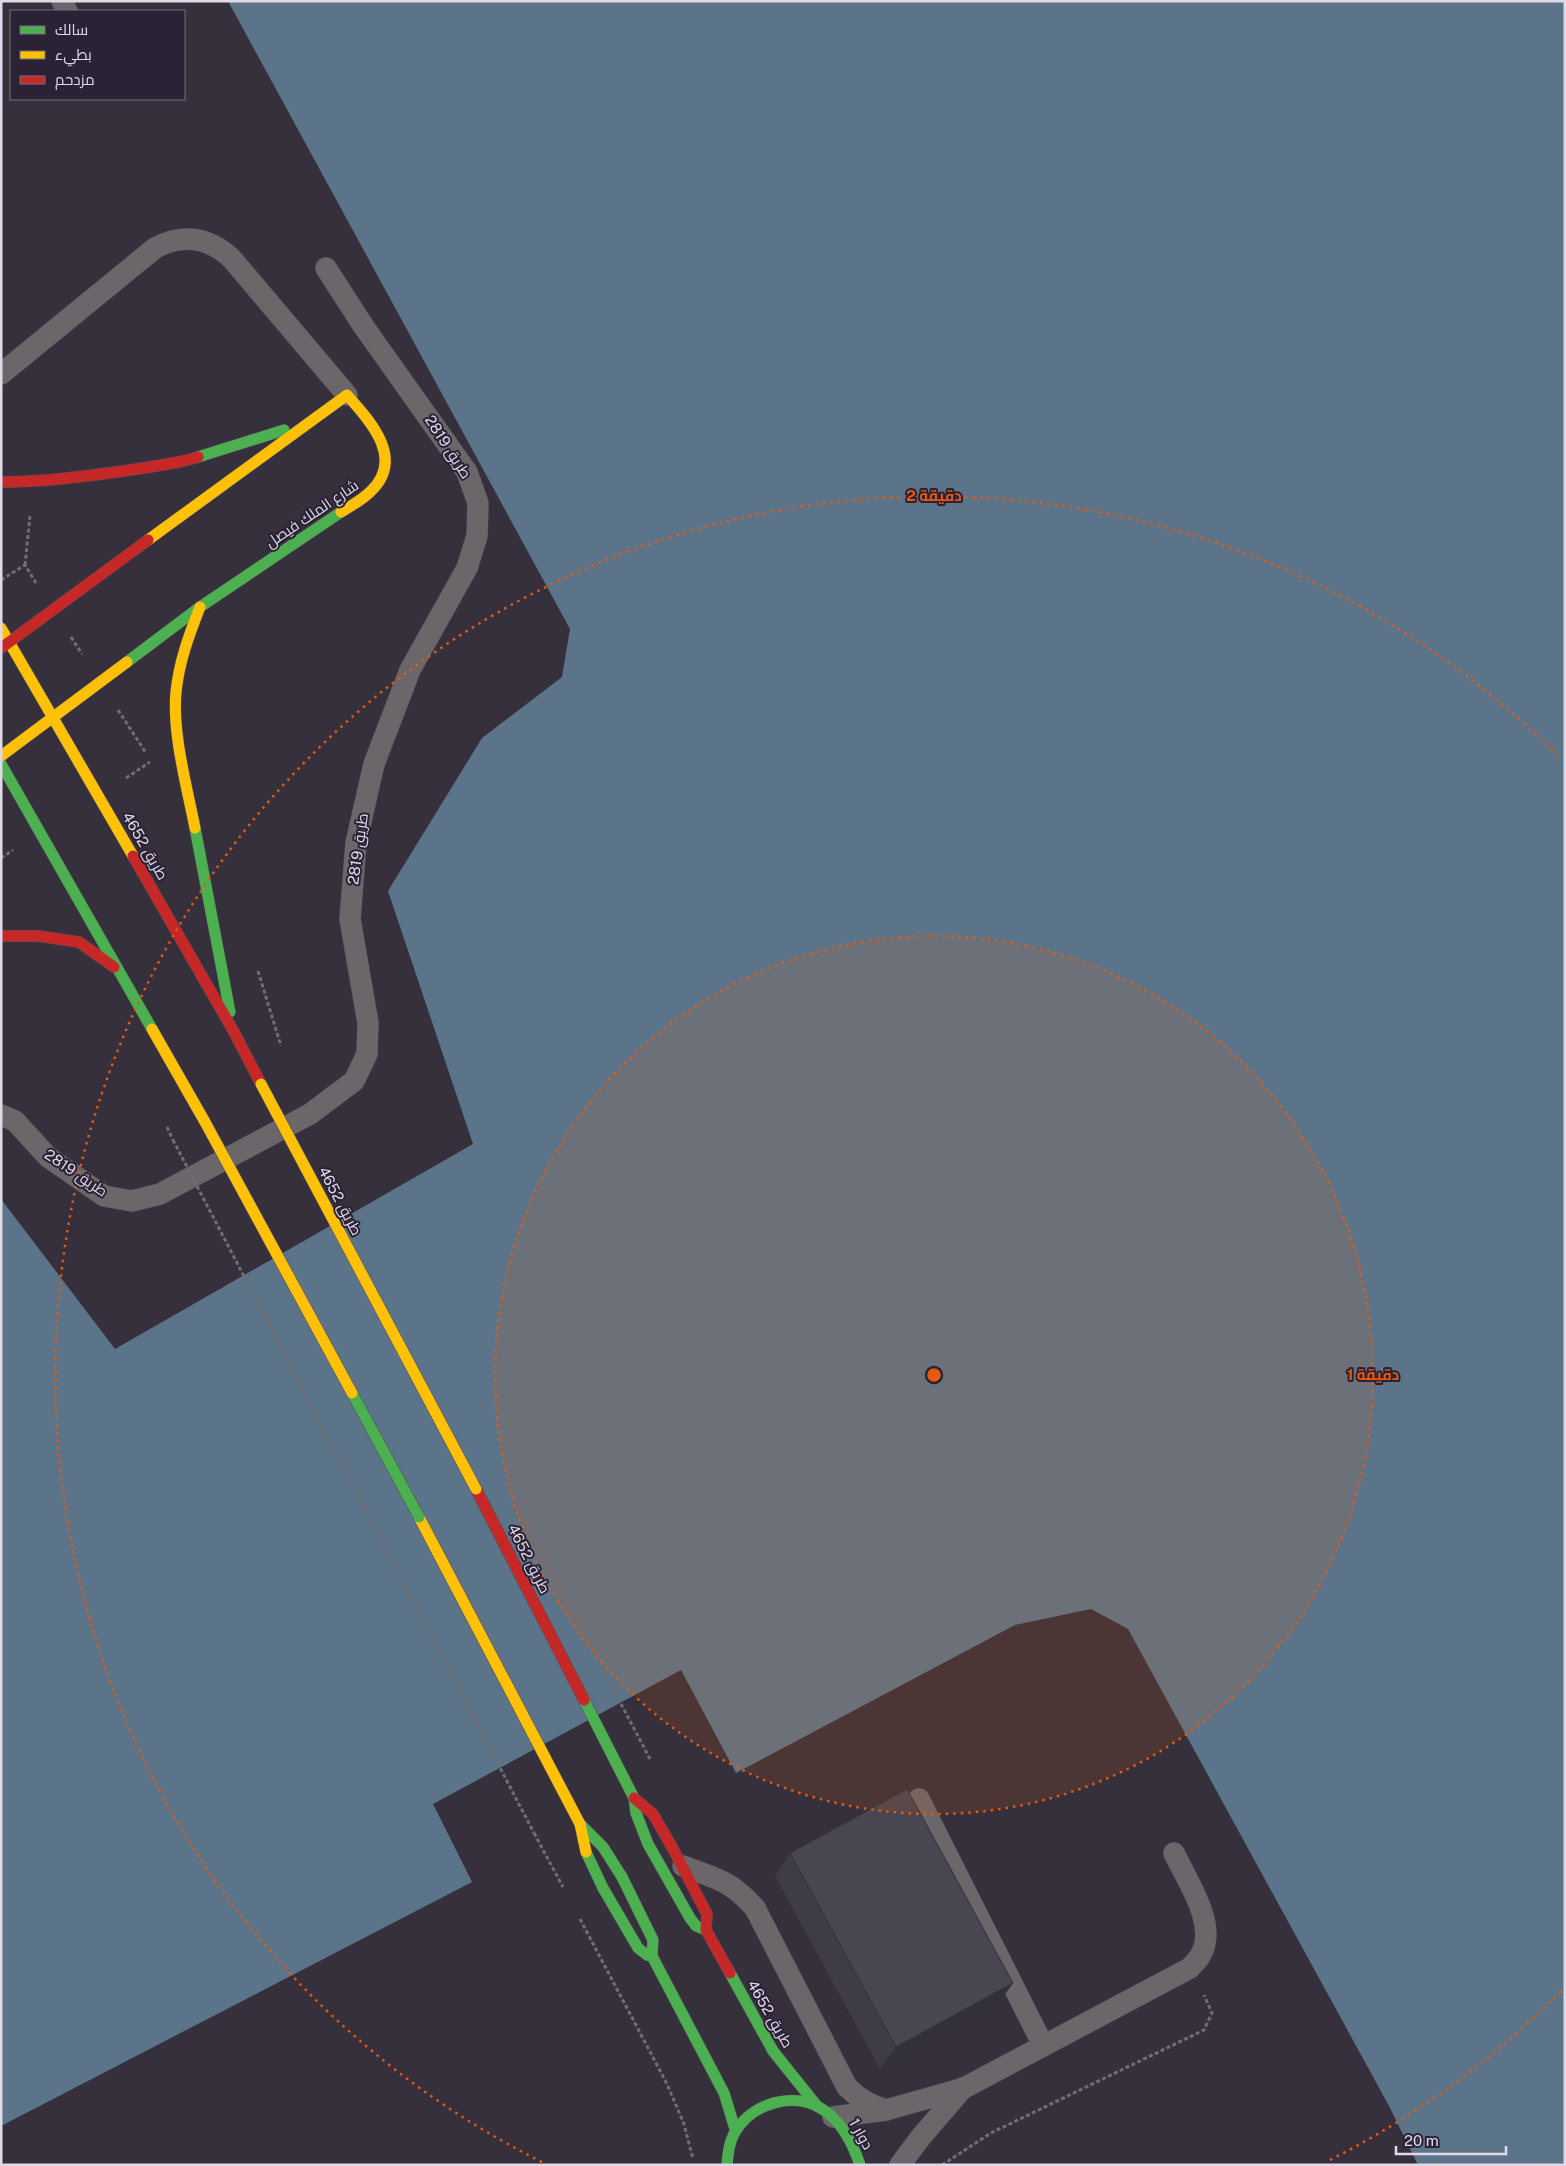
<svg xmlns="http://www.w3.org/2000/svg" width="1566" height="2166" font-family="'Public Sans',Cairo,sans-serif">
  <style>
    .water { fill: #5b7489 }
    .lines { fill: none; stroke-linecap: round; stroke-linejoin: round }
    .lane-casing { stroke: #514c57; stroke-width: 22 }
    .fast-casing { stroke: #514c57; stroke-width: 12 }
    .slow-casing { stroke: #514c57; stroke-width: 12 }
    .jam-casing { stroke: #514c57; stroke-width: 12 }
    .path { stroke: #726d72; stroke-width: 3; stroke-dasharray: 4 2.5; stroke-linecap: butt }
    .lane { stroke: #6a666a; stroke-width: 21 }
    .fast { stroke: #4caf50; stroke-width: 11 }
    .slow { stroke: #ffc107; stroke-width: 11 }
    .jam { stroke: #c62828; stroke-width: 11 }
    .fast-bridge-casing { stroke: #514c57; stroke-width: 12; stroke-linecap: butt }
    .slow-bridge-casing { stroke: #514c57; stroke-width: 12; stroke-linecap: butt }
    .path-bridge { stroke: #726d72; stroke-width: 3; stroke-dasharray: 4 2.5; stroke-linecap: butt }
    .fast-bridge { stroke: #4caf50; stroke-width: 11 }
    .slow-bridge { stroke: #ffc107; stroke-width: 11 }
    .wall { fill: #3e3c46 }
    .shaded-wall { fill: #323139 }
    .building { fill: #484651; stroke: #323139 }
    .ring { fill: none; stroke: #e8590c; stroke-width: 2.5; stroke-dasharray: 2.5 5 }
    .labels { text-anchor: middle; stroke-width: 4; stroke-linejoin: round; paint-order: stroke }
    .street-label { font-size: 15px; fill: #e0dae8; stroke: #2c2236 }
    .centre { fill: #e8590c; stroke: #2c2236; stroke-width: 2.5 }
    .ring-label { font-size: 15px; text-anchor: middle; font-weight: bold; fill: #e8590c; stroke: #2c2236; stroke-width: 4; stroke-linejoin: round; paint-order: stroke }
  </style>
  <rect width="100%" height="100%" fill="#36303c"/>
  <!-- water -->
  <path class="water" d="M228,1H1565V2165H1418L1389,2106L1128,1629L1091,1609L1015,1625L736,1773L681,1670L433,1804L472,1882L1,2126V1199L115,1349L473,1144L388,891L482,738L562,677L570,629Z"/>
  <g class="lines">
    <!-- lane casing -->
    <g class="lane-casing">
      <g id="lane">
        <path d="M62,1L67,11"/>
        <path d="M1,374L155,248C183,233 209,237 232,259L347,395"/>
        <path d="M1,1115L15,1121L48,1157L104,1196L132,1201L160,1194L310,1114L354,1081L367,1054L368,1023L350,919L356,843L374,764L410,670L467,568L477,536L478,503L467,472L364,327L326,268"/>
        <path d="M919,1799L1043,2045"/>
        <path d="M683,1866C717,1879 730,1880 755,1908L847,2087C859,2099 870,2105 886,2110"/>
        <path d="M833,2117L886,2110L964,2088L1190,1968C1193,1964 1198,1960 1200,1956C1219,1926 1187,1881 1174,1853"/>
        <path d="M900,2165L920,2138L963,2088"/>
      </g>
    </g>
    <!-- fast casing -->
    <g class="fast-casing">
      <g id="fast">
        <path d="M198,457L284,430"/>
        <path d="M127,662L200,607L341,512"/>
        <path d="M1,764L152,1029"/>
        <path d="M195,828L230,1012"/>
        <path d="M584,1700L634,1798L636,1813L648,1844L690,1918L696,1926L706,1930"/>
        <path d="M580,1824L603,1847L622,1877L653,1940L652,1956L724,2093L735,2129"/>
        <path d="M586,1852L603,1888L638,1948L647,1955L652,1956"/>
        <path d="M730,1973L773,2051L817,2106"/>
        <path d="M727,2165C728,2154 729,2142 735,2132C752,2103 794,2091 822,2109C842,2121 853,2144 860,2165"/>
      </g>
    </g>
    <!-- slow casing -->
    <g class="slow-casing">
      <g id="slow">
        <path d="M148,540L347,395C370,421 406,459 370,492C362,500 351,506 341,512"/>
        <path d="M1,628L133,856"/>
        <path d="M1,756L127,662"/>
        <path d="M195,828C187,787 172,733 176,692C179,662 189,635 200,607"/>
        <path d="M152,1029L205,1122"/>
        <path d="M419,1517L580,1824L586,1852"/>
      </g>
    </g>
    <!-- jam casing -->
    <g class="jam-casing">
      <g id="jam">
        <path d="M1,482C44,482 88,476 130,470C153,466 176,464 198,457"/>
        <path d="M1,648L148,540"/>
        <path d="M133,856L234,1032L261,1084"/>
        <path d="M1,936H38L79,942L114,967"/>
        <path d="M476,1489L584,1700"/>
        <path d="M634,1798L653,1814L672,1847L707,1914L706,1930L730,1973"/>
      </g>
    </g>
    <!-- path -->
    <g class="path">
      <path d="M25,565L30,516"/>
      <path d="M1,580L25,565L36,583"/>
      <path d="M71,637L82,654"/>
      <path d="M118,710L146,753"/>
      <path d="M126,778L150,762"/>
      <path d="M1,858L13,850"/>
      <path d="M258,971L281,1046"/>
      <path d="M167,1127L173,1140"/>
      <path d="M534,1833L563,1887"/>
      <path d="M580,1919L667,2084L684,2124L693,2159"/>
      <path d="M942,2165L991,2133L1204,2030L1212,2013L1204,1995"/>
    </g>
    <!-- lane -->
    <use href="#lane" class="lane"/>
    <!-- fast -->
    <use href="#fast" class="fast"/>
    <!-- slow -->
    <use href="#slow" class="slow"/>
    <!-- jam -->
    <use href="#jam" class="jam"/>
    <!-- fast-bridge casing -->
    <g class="fast-bridge-casing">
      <path id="fast-bridge" d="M352,1393L419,1517"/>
    </g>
    <!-- slow-bridge casing -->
    <g class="slow-bridge-casing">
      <g id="slow-bridge">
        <path d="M261,1084L476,1489"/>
        <path d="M205,1122L352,1393"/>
      </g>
    </g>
    <!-- path-bridge -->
    <g class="path-bridge">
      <path d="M173,1140L534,1833"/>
      <path d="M509,1491L650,1759"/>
    </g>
    <!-- fast-bridge -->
    <use href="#fast-bridge" class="fast-bridge"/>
    <!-- slow-bridge -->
    <use href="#slow-bridge" class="slow-bridge"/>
  </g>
  <!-- wall -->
  <path class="wall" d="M790,1853L997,2006L880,2069L775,1876Z"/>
  <!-- shaded-wall -->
  <path class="shaded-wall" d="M1013,1983L997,2006L880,2069L896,2047Z"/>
  <!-- building -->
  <path class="building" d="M907,1789L1013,1983L896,2047L790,1853Z"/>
  <!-- distance rings -->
  <circle cx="934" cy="1375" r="439" fill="#e8590c" fill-opacity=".12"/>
  <g class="ring">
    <circle cx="934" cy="1375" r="439"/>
    <path d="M1561 1991A879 879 0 0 1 1326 2162M542 2162A879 879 0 1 1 1561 759"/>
  </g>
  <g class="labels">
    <!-- street labels -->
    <g class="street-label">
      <text transform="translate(448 447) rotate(57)" y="5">طريق 2819</text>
      <text transform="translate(312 514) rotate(-34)" y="5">شارع الملك فيصل</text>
      <text transform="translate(145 846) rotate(60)" y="5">طريق 4652</text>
      <text transform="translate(358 849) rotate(-82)" y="5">طريق 2819</text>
      <text transform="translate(76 1173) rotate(34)" y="5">طريق 2819</text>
      <text transform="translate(340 1201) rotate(62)" y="5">طريق 4652</text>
      <text transform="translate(529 1559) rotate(63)" y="5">طريق 4652</text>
      <text transform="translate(770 2014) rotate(60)" y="5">طريق 4652</text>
      <text transform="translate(861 2134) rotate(61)" y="5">دوار 1</text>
    </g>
  </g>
  <circle cx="934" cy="1375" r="8" class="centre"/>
  <g class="ring-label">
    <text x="934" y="501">2 دقيقة</text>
    <text x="1373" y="1380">1 دقيقة</text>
  </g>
  <!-- border -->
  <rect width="1566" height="2166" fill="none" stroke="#e0dae8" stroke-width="5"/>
  <!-- legend -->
  <rect x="10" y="10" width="175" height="90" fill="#2c2236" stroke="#746c7d"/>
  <rect x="20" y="26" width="25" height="8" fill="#4caf50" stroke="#746c7d"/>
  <text x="55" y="35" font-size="15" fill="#e0dae8">سالك</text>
  <rect x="20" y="51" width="25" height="8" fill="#ffc107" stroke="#746c7d"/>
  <text x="55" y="60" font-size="15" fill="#e0dae8">بطيء</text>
  <rect x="20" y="76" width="25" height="8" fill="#c62828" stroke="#746c7d"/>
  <text x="55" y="85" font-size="15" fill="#e0dae8">مزدحم</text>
  <!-- scale -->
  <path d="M1396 2146v8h110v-8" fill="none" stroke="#e0dae8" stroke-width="2.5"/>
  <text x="1404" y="2146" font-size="15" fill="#e0dae8" stroke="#2c2236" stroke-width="4" paint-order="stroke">20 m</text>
</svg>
